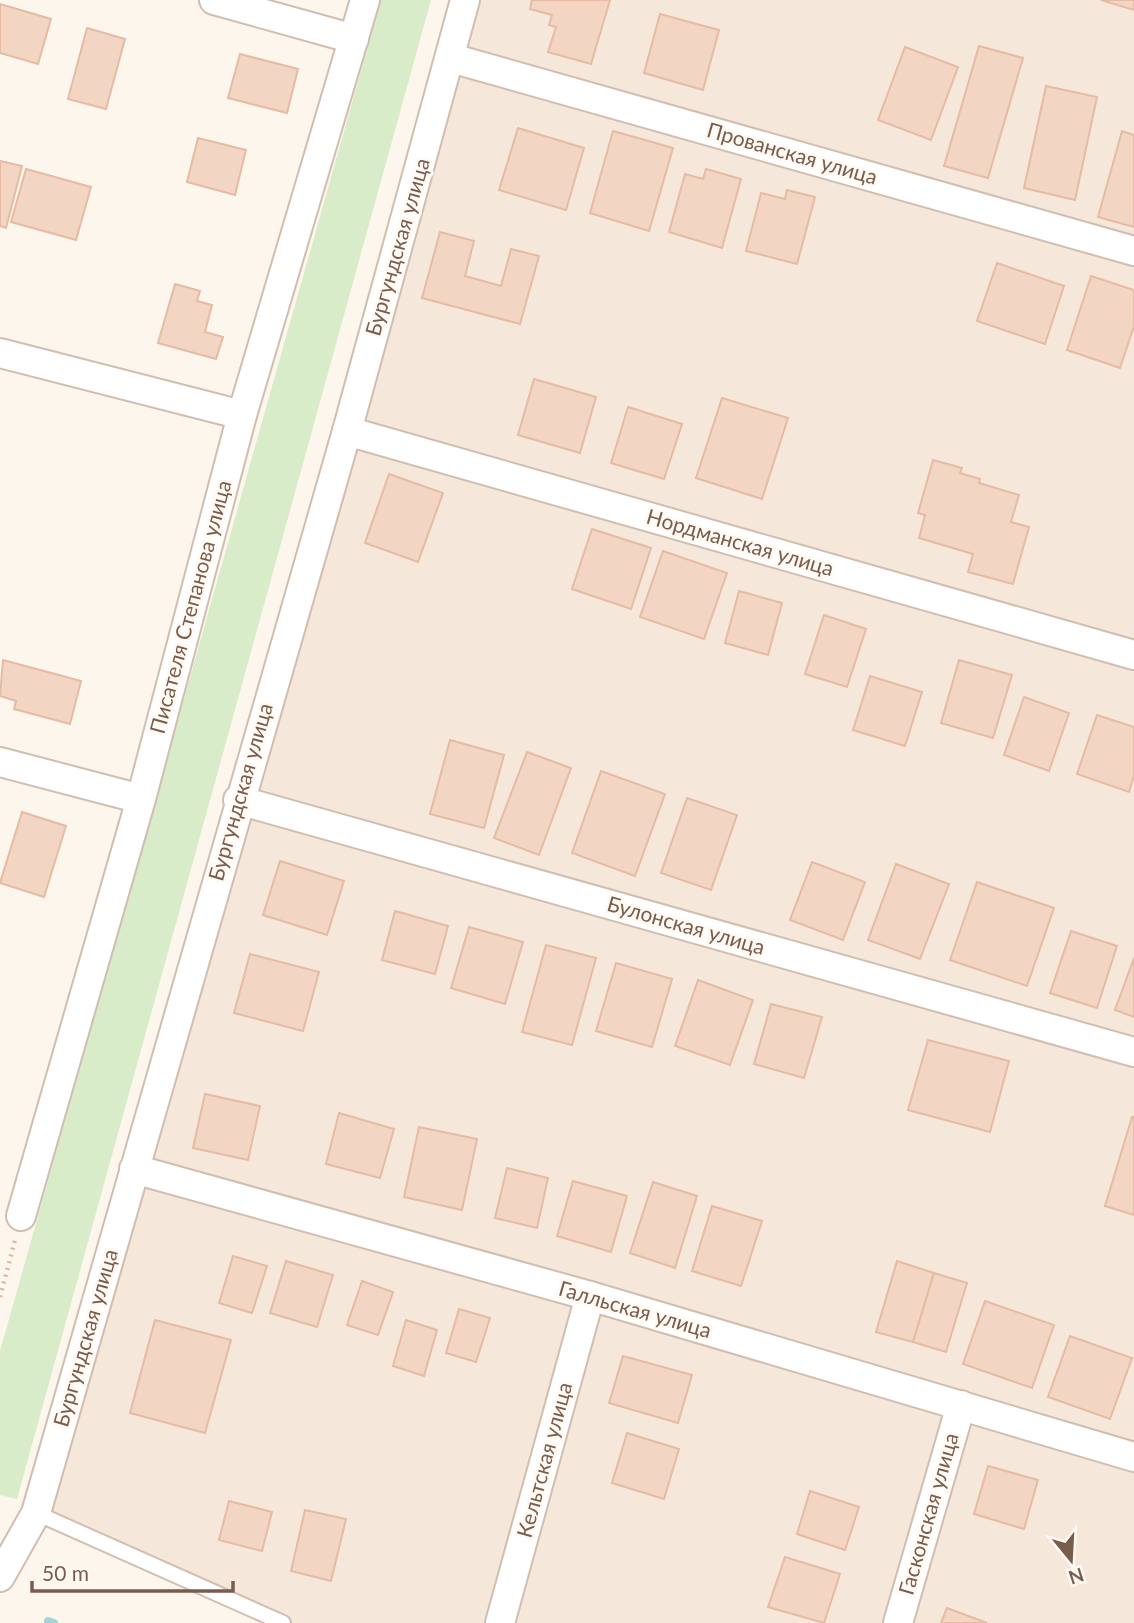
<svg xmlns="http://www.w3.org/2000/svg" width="1134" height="1623" font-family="Lato,sans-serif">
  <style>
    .residential { fill: #f5e8da }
    .green { fill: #d8ecc9 }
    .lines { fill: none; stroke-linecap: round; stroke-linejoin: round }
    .stream { stroke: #a5d3da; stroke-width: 8 }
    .building { fill: #f3d5c3; stroke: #e6bba3; stroke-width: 2 }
    .service-casing { stroke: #d1beb0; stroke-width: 18 }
    .minor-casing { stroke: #d1beb0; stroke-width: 32 }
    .path { stroke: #d9b8a5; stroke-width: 4.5; stroke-dasharray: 2 5; stroke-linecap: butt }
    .service { stroke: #fff; stroke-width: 14 }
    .minor { stroke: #fff; stroke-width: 28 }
    .labels { text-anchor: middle; stroke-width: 6; stroke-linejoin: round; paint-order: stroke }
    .street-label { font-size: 21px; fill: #7a5c4d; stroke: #fffaf3 }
  </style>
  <rect width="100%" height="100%" fill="#fdf6ec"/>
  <!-- residential -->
  <path class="residential" d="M461,0H1134V1623H274L45,1520Z"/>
  <!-- green -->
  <path class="green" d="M381,0H431L17,1499L0,1495V1351Z"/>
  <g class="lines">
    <!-- stream -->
    <path class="stream" d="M48,1621L54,1623"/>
  </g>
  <!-- building -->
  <g class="building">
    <path d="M532,0H610L591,64L548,52L556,27L549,25L552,15L530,9Z"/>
    <path d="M1101,0H1134V10Z"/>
    <path d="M0,4L51,19L38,64L0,53Z"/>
    <path d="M660,14L719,30L703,90L644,73Z"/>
    <path d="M87,28L125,39L106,109L68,99Z"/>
    <path d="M979,46L1023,58L988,178L944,166Z"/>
    <path d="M905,47L958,67L931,140L878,120Z"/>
    <path d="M240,54L298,69L287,113L228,98Z"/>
    <path d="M1046,86L1097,97L1075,200L1024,188Z"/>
    <path d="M518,128L584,148L566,210L499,190Z"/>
    <path d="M613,131L673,148L649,231L590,213Z"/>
    <path d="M1122,131L1134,135V227L1098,217Z"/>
    <path d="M198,138L246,150L235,195L187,182Z"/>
    <path d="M0,161L22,166L6,228L0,226Z"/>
    <path d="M26,169L91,187L76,240L11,222Z"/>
    <path d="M706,169L741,179L722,248L669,232L685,174L703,179Z"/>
    <path d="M787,190L815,197L797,264L746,251L761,193L785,199Z"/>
    <path d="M440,232L474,241L465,276L501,286L511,249L539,256L520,324L422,298Z"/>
    <path d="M997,263L1064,286L1045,344L977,321Z"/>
    <path d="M1091,276L1134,290V326L1120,368L1067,350Z"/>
    <path d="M175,284L200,291L197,301L212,305L205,332L223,337L216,359L158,343Z"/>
    <path d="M534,379L596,397L580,453L518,435Z"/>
    <path d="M722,398L788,418L762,499L696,478Z"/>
    <path d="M628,407L682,424L664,479L611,463Z"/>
    <path d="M933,460L962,468L960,473L980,479L979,483L1019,495L1011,522L1029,527L1013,584L968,572L973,554L919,538L925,515L918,513Z"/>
    <path d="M389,474L443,493L418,562L365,543Z"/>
    <path d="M592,529L651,548L631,609L572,589Z"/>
    <path d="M663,551L727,573L704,639L640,617Z"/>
    <path d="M739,591L782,603L768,655L725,643Z"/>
    <path d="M824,615L866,629L847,687L805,674Z"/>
    <path d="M3,660L81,681L70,724L14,709L16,701L0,696Z"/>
    <path d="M959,660L1012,675L993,738L941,723Z"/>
    <path d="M870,676L922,692L905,746L853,730Z"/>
    <path d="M1024,697L1069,713L1049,771L1004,755Z"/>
    <path d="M1097,715L1134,727V775L1129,792L1077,774Z"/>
    <path d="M450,740L504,755L484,828L430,814Z"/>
    <path d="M527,752L571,768L539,855L494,838Z"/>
    <path d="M601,771L665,794L635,876L572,853Z"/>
    <path d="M687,798L737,815L711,890L661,873Z"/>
    <path d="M22,812L66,826L44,897L0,883Z"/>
    <path d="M280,861L344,881L327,935L263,915Z"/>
    <path d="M812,862L865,882L843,940L790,920Z"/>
    <path d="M896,864L949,884L920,959L868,940Z"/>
    <path d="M977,882L1054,908L1027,986L950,960Z"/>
    <path d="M395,911L448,926L435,974L382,960Z"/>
    <path d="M469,927L523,942L505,1004L451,988Z"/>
    <path d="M1071,931L1117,946L1097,1008L1050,993Z"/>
    <path d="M546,945L596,958L572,1045L522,1032Z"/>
    <path d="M250,954L319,972L303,1031L234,1013Z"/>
    <path d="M1134,958V1017L1115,1010Z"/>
    <path d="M616,963L672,979L652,1047L596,1031Z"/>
    <path d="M698,980L753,1000L730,1065L675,1046Z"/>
    <path d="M771,1004L822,1017L804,1078L754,1064Z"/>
    <path d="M928,1040L1009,1061L990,1132L908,1110Z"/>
    <path d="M205,1094L260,1106L248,1160L193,1148Z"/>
    <path d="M339,1113L394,1129L380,1178L326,1164Z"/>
    <path d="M1132,1117H1134V1215L1105,1206Z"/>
    <path d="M419,1127L477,1139L462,1210L404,1197Z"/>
    <path d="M507,1168L548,1178L537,1228L495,1218Z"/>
    <path d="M573,1181L627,1196L611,1252L557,1236Z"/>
    <path d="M653,1182L697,1196L675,1268L630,1253Z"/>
    <path d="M712,1206L762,1221L741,1286L692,1271Z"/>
    <path d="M233,1256L267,1266L252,1313L219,1303Z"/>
    <path d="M286,1261L333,1275L317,1327L270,1313Z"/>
    <path d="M897,1261L934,1273L913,1342L876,1332Z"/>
    <path d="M934,1273L967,1283L946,1352L913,1342Z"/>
    <path d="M362,1281L393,1292L378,1335L347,1325Z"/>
    <path d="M985,1301L1054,1325L1032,1388L963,1364Z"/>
    <path d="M459,1309L490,1318L476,1362L446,1353Z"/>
    <path d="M155,1320L231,1340L205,1433L130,1413Z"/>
    <path d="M406,1320L437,1330L424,1376L393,1366Z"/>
    <path d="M1070,1336L1132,1358L1110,1419L1048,1397Z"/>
    <path d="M623,1356L692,1375L678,1423L609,1403Z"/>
    <path d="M627,1433L679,1449L664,1499L612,1483Z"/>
    <path d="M988,1466L1038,1480L1024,1529L974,1514Z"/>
    <path d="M810,1491L859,1507L845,1550L797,1534Z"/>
    <path d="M229,1501L272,1512L262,1551L219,1540Z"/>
    <path d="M305,1510L346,1519L331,1581L291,1571Z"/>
    <path d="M785,1557L840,1574L824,1623L768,1607Z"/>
    <path d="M947,1608L987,1623H941Z"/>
  </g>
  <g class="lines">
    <!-- service casing -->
    <g class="service-casing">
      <path id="service" d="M36,1513L283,1623"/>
    </g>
    <!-- minor casing -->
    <g class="minor-casing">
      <g id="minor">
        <path d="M214,0L354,39"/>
        <path d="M451,58L1134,251"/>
        <path d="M0,353L242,415"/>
        <path d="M347,431L1134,655"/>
        <path d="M0,762L141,799"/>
        <path d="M238,800L1134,1052"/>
        <path d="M134,1169L590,1296L1134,1457"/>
        <path d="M21,1216L141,799L242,415L365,0"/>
        <path d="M0,1577L36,1513L347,431L465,0"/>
        <path d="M500,1623L590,1296"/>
        <path d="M898,1623L961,1405"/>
      </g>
    </g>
    <!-- path -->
    <path class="path" d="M0,1297L15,1240"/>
    <!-- service -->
    <use href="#service" class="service"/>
    <!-- minor -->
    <use href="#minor" class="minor"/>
  </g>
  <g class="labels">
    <!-- street labels -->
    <g class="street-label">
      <text transform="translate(792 154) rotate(16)" y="7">Прованская улица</text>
      <text transform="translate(398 247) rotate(-74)" y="7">Бургундская улица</text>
      <text transform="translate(740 543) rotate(16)" y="7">Нордманская улица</text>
      <text transform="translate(191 607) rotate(-75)" y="7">Писателя Степанова улица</text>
      <text transform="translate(241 792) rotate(-74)" y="7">Бургундская улица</text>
      <text transform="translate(686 926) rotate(16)" y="7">Булонская улица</text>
      <text transform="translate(635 1310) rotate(16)" y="7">Галльская улица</text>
      <text transform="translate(86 1338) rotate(-74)" y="7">Бургундская улица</text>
      <text transform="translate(545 1460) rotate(-75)" y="7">Кельтская улица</text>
      <text transform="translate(929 1514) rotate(-74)" y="7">Гасконская улица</text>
    </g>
  </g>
  <!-- north arrow -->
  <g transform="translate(1071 1560) rotate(162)" stroke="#fffaf3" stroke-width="5" paint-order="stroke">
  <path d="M0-5L12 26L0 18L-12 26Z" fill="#7a5c4d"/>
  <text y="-10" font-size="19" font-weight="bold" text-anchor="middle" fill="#7a5c4d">N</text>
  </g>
  <!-- scale -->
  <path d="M32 1581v10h201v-10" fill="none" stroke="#7a5c4d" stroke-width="3.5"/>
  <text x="42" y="1581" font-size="21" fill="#7a5c4d" stroke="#fffaf3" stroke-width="5" paint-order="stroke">50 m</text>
</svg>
